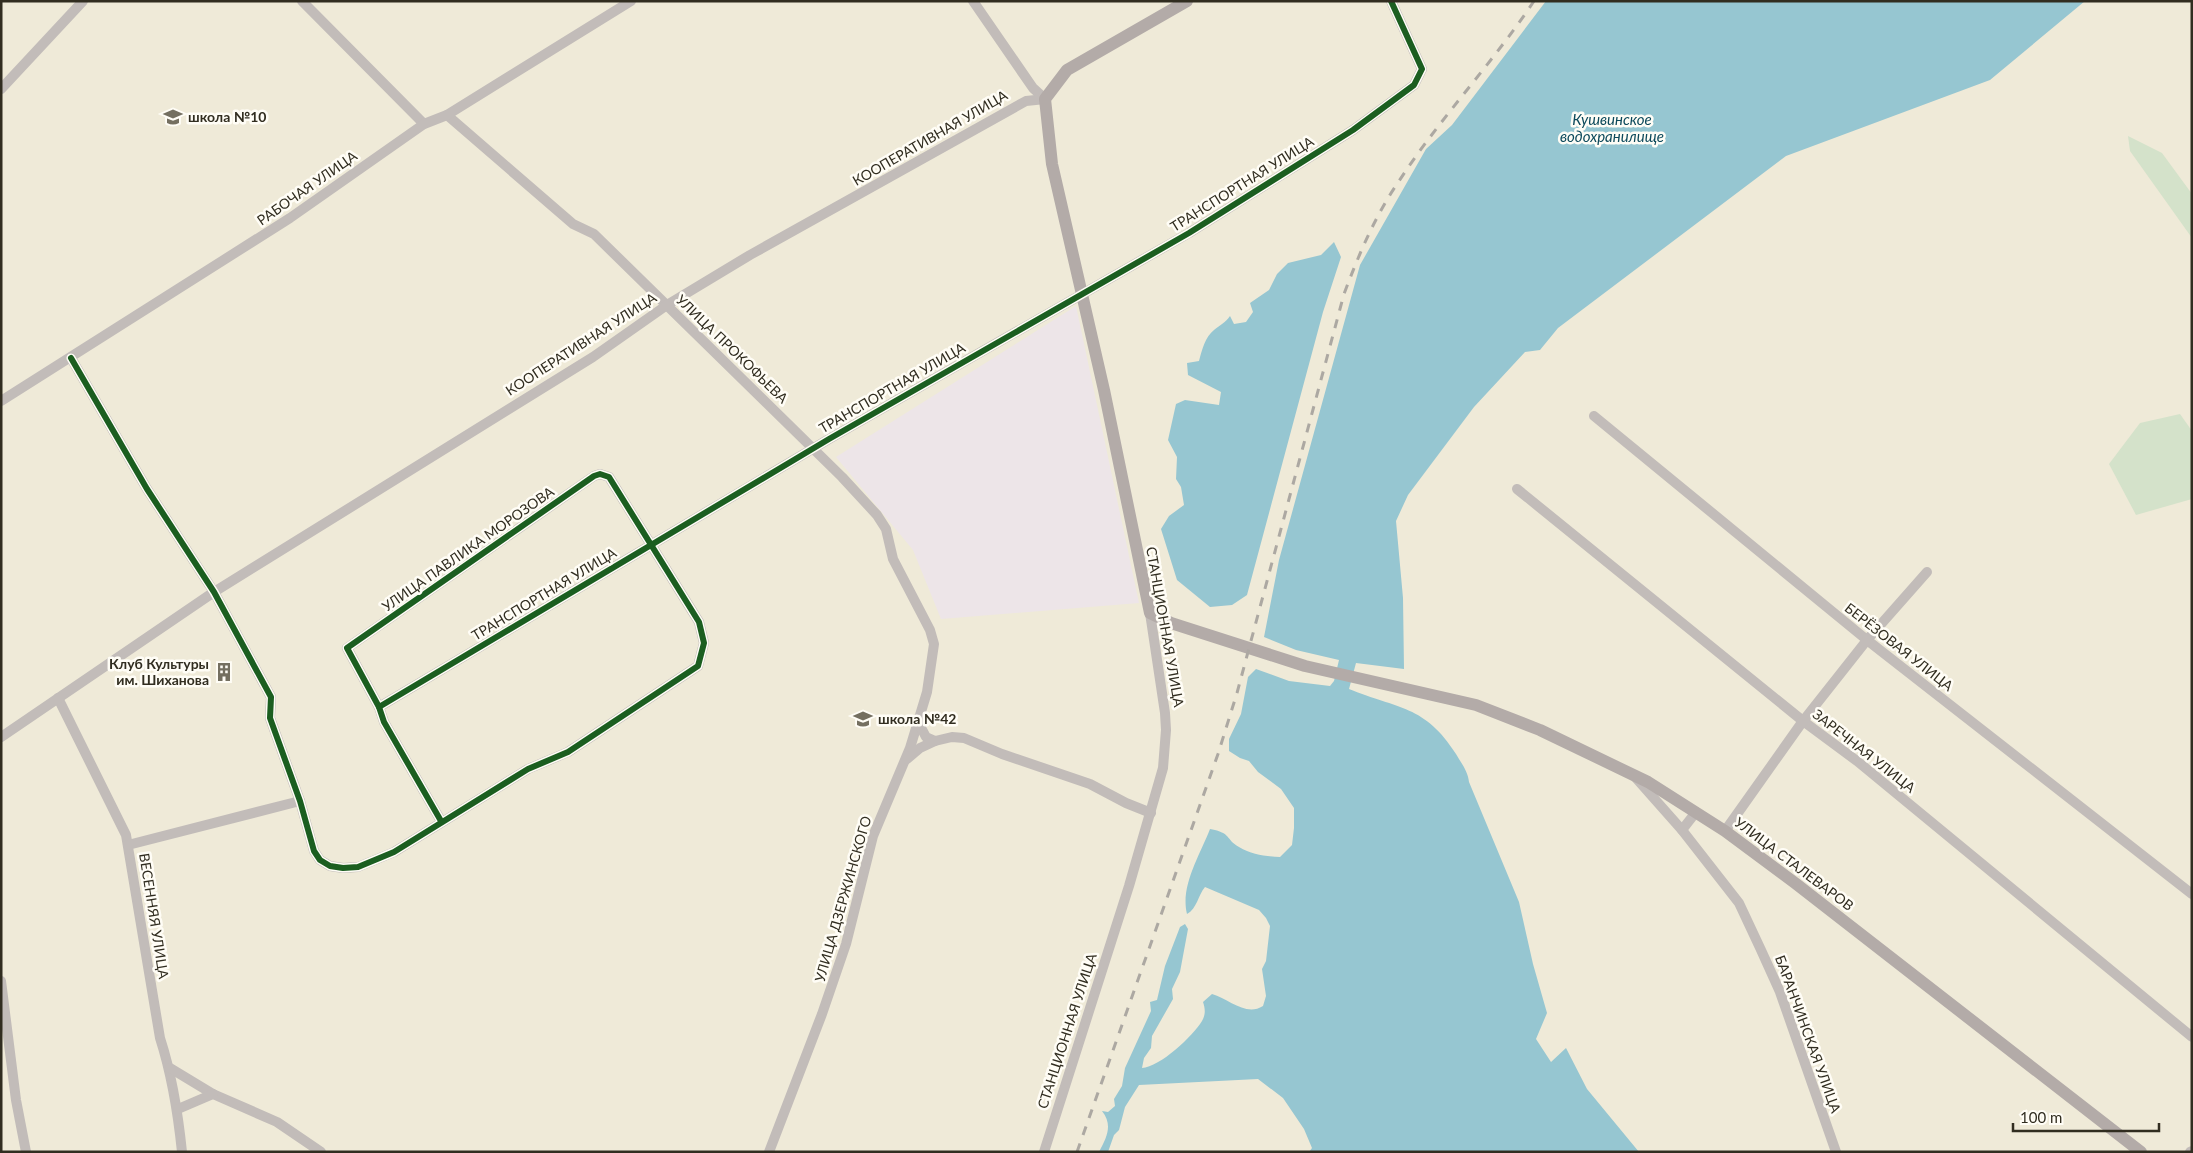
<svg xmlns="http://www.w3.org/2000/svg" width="2193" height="1153" font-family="Lato,sans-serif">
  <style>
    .industrial { fill: #ede5e8 }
    .green { fill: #d4e2ca }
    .water { fill: #96c6d1 }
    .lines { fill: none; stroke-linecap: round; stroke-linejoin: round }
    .minor { stroke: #c2bcb9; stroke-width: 10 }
    .major { stroke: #b3aba8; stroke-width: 12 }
    .rail { stroke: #aca8a2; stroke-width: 3; stroke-dasharray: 9 9; stroke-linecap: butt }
    .cycleway-casing { stroke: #fffdf6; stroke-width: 9 }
    .cycleway { stroke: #1b5e20; stroke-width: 6 }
    .labels { text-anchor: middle; stroke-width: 5; stroke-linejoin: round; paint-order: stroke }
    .poi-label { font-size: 14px; font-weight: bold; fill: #312d20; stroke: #fffdf6; text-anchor: start }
    .street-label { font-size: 14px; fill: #312d20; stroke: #fffdf6 }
    .water-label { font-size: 15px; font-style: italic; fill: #0c495b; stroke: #fffdf6 }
  </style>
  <rect width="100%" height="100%" fill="#efead8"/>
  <!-- industrial -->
  <path class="industrial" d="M1076,306L1139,603L941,619L913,550L836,457Z"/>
  <!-- green -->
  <g class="green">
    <path d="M2128,136L2162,153L2192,194V238L2130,151Z"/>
    <path d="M2180,414L2192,431V499L2136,515L2109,464L2140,423Z"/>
  </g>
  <!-- water -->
  <g class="water">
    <path d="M1546,1H2085L1990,80L1786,156L1558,328L1540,350L1525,352L1474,407L1408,495L1396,521L1403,598L1404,669L1356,663L1349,689C1398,709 1425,705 1456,754C1461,763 1468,771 1469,782L1519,902L1533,964L1547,1013L1536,1039L1551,1062L1566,1048L1587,1089L1639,1152H1309L1312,1148L1304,1129L1283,1098L1258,1079L1139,1085L1125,1107L1119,1130L1114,1135L1108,1152H1099C1107,1137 1113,1125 1102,1111L1108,1112L1115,1106L1114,1099L1122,1086L1125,1068L1151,1011L1150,1002L1157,1000L1165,966L1180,927L1185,924L1188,929L1180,972L1172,989L1173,999L1152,1036L1151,1048L1144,1058L1142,1068C1160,1067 1193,1036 1202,1021C1206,1014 1205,1008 1203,1002L1212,994C1229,999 1246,1017 1263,1006L1266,996L1262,969L1266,961L1270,926L1266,918L1259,910L1205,887C1198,895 1197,909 1187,914C1180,886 1200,855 1210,829C1232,833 1225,839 1239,847C1252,855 1265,856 1280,857L1292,845L1294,828V808L1281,789L1258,772L1249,761L1240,758L1229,751V739L1241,714L1248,677L1256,669L1289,681L1330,686L1334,681L1339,660L1296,650L1264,637L1279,560L1360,265L1426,149L1452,125Z"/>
    <path d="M1334,242L1341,257L1323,312L1247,595L1232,605L1210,607L1177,580L1161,529L1169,516L1184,505L1181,487L1176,479L1177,457L1168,440L1176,404L1185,400L1219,405L1221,392L1188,375L1187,363L1199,361C1202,350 1205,337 1214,330C1220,325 1225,323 1230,316L1234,324L1246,322L1253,312L1250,303L1269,290L1277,274L1288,263L1321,255Z"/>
  </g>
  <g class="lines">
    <!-- minor -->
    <g class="minor">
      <path d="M302,1L424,124"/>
      <path d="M973,1L1033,88L1045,99"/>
      <path d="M1,89L83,1"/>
      <path d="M447,115L573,224L594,234L842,477L877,515L886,529L893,559L930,630L934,644L927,692L910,748L873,836L846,944L822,1014L769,1152"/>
      <path d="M71,358L147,489L214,592L271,697L270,718L300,801L314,851L320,860L330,866L343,868L358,867L394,852L528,769L568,752L698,666L704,643L699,622L609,477L600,474L594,476L347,648L379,707L384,722L441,821"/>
      <path d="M1,401L290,218L424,124L447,115L631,1"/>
      <path d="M1594,416L1867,640L2192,894"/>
      <path d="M1517,489L1803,721L1857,761L2192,1037"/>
      <path d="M58,698L126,835L160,1038C172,1075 178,1113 182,1152"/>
      <path d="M379,707L829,439L1189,233L1353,130L1414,85L1422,69L1391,1"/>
      <path d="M918,722L926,737L935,741L952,737L964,738L1002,754L1090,784L1126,803L1151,813"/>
      <path d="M1,737L214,592L593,357L667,305L750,255L1026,101L1045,99"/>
      <path d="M907,759L920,748L935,741"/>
      <path d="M1636,778L1682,830"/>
      <path d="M1696,812L1682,830L1739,903L1761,950L1780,992L1836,1152"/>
      <path d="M1725,831L1803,721L1867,640L1927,572"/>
      <path d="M128,845L300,801"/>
      <path d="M1,981L16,1100L26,1152"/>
      <path d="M170,1068L213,1094L277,1122L321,1152"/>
      <path d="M178,1109L213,1094"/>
      <path d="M1044,1152L1129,886L1163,768L1166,730L1165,713L1150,613"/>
      <path d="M2190,1152L2192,1151"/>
    </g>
    <!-- major -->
    <path class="major" d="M1187,1L1067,70L1045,99L1052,164L1104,390L1150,613L1171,623L1305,666L1476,705L1540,730L1648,782L1725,831L1795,883L2141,1152"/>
    <!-- rail -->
    <path class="rail" d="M1077,1152L1218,754L1237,693L1344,294C1359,254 1375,216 1399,181C1440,118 1492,64 1534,1"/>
    <!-- cycleway casing -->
    <g class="cycleway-casing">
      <g id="cycleway">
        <path d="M71,358L147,489L214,592L271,697L270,718L300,801L314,851L320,860L330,866L343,868L358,867L394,852L528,769L568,752L698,666L704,643L699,622L609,477L600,474L594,476L347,648L379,707L384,722L441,821"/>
        <path d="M379,707L829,439L1189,233L1353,130L1414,85L1422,69L1391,1"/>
      </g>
    </g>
    <!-- cycleway -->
    <use href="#cycleway" class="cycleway"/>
  </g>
  <!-- icons -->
  <defs>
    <g id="school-bare" transform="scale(1.5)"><path d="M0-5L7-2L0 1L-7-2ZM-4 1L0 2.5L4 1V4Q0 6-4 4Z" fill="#746f60" stroke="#fffdf6" stroke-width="2.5" paint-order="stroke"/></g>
    <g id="building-bare" transform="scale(1.5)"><path d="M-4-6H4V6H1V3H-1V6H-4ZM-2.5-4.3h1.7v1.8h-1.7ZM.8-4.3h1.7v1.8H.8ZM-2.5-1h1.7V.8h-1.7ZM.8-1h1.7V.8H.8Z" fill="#746f60" stroke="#fffdf6" stroke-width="2.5" paint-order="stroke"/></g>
  </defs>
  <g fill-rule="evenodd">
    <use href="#school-bare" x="173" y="117"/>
    <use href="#building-bare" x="224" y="672"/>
    <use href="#school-bare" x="863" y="719"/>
  </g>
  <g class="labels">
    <!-- poi labels -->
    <g class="poi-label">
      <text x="188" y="122">школа №10</text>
      <text x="209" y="669" text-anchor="end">Клуб Культуры<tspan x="209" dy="16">им. Шиханова</tspan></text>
      <text x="878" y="724">школа №42</text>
    </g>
    <!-- street labels -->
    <g class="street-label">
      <text transform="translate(930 138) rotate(-30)" y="5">КООПЕРАТИВНАЯ УЛИЦА</text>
      <text transform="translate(1242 184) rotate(-32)" y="5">ТРАНСПОРТНАЯ УЛИЦА</text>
      <text transform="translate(307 188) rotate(-35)" y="5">РАБОЧАЯ УЛИЦА</text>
      <text transform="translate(581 344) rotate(-33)" y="5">КООПЕРАТИВНАЯ УЛИЦА</text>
      <text transform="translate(732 349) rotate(44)" y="5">УЛИЦА ПРОКОФЬЕВА</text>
      <text transform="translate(892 388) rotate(-30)" y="5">ТРАНСПОРТНАЯ УЛИЦА</text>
      <text transform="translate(468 549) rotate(-35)" y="5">УЛИЦА ПАВЛИКА МОРОЗОВА</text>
      <text transform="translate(544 594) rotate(-31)" y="5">ТРАНСПОРТНАЯ УЛИЦА</text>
      <text transform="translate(1165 627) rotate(80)" y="5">СТАНЦИОННАЯ УЛИЦА</text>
      <text transform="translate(1899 647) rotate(38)" y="5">БЕРЁЗОВАЯ УЛИЦА</text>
      <text transform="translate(1864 751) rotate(38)" y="5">ЗАРЕЧНАЯ УЛИЦА</text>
      <text transform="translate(1794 864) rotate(37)" y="5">УЛИЦА СТАЛЕВАРОВ</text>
      <text transform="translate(843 899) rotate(-74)" y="5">УЛИЦА ДЗЕРЖИНСКОГО</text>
      <text transform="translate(154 916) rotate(81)" y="5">ВЕСЕННЯЯ УЛИЦА</text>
      <text transform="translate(1067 1031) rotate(-72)" y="5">СТАНЦИОННАЯ УЛИЦА</text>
      <text transform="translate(1808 1034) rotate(70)" y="5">БАРАНЧИНСКАЯ УЛИЦА</text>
    </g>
    <!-- water labels -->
    <g class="water-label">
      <text x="1612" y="125">Кушвинское<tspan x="1612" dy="17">водохранилище</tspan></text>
    </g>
  </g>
  <!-- border -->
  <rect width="2193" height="1153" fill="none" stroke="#312d20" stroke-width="5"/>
  <!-- scale -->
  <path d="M2013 1123v8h146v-8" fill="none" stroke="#312d20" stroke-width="2.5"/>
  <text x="2020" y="1123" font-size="15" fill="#312d20" stroke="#fffdf6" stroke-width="4" paint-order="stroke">100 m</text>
</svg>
